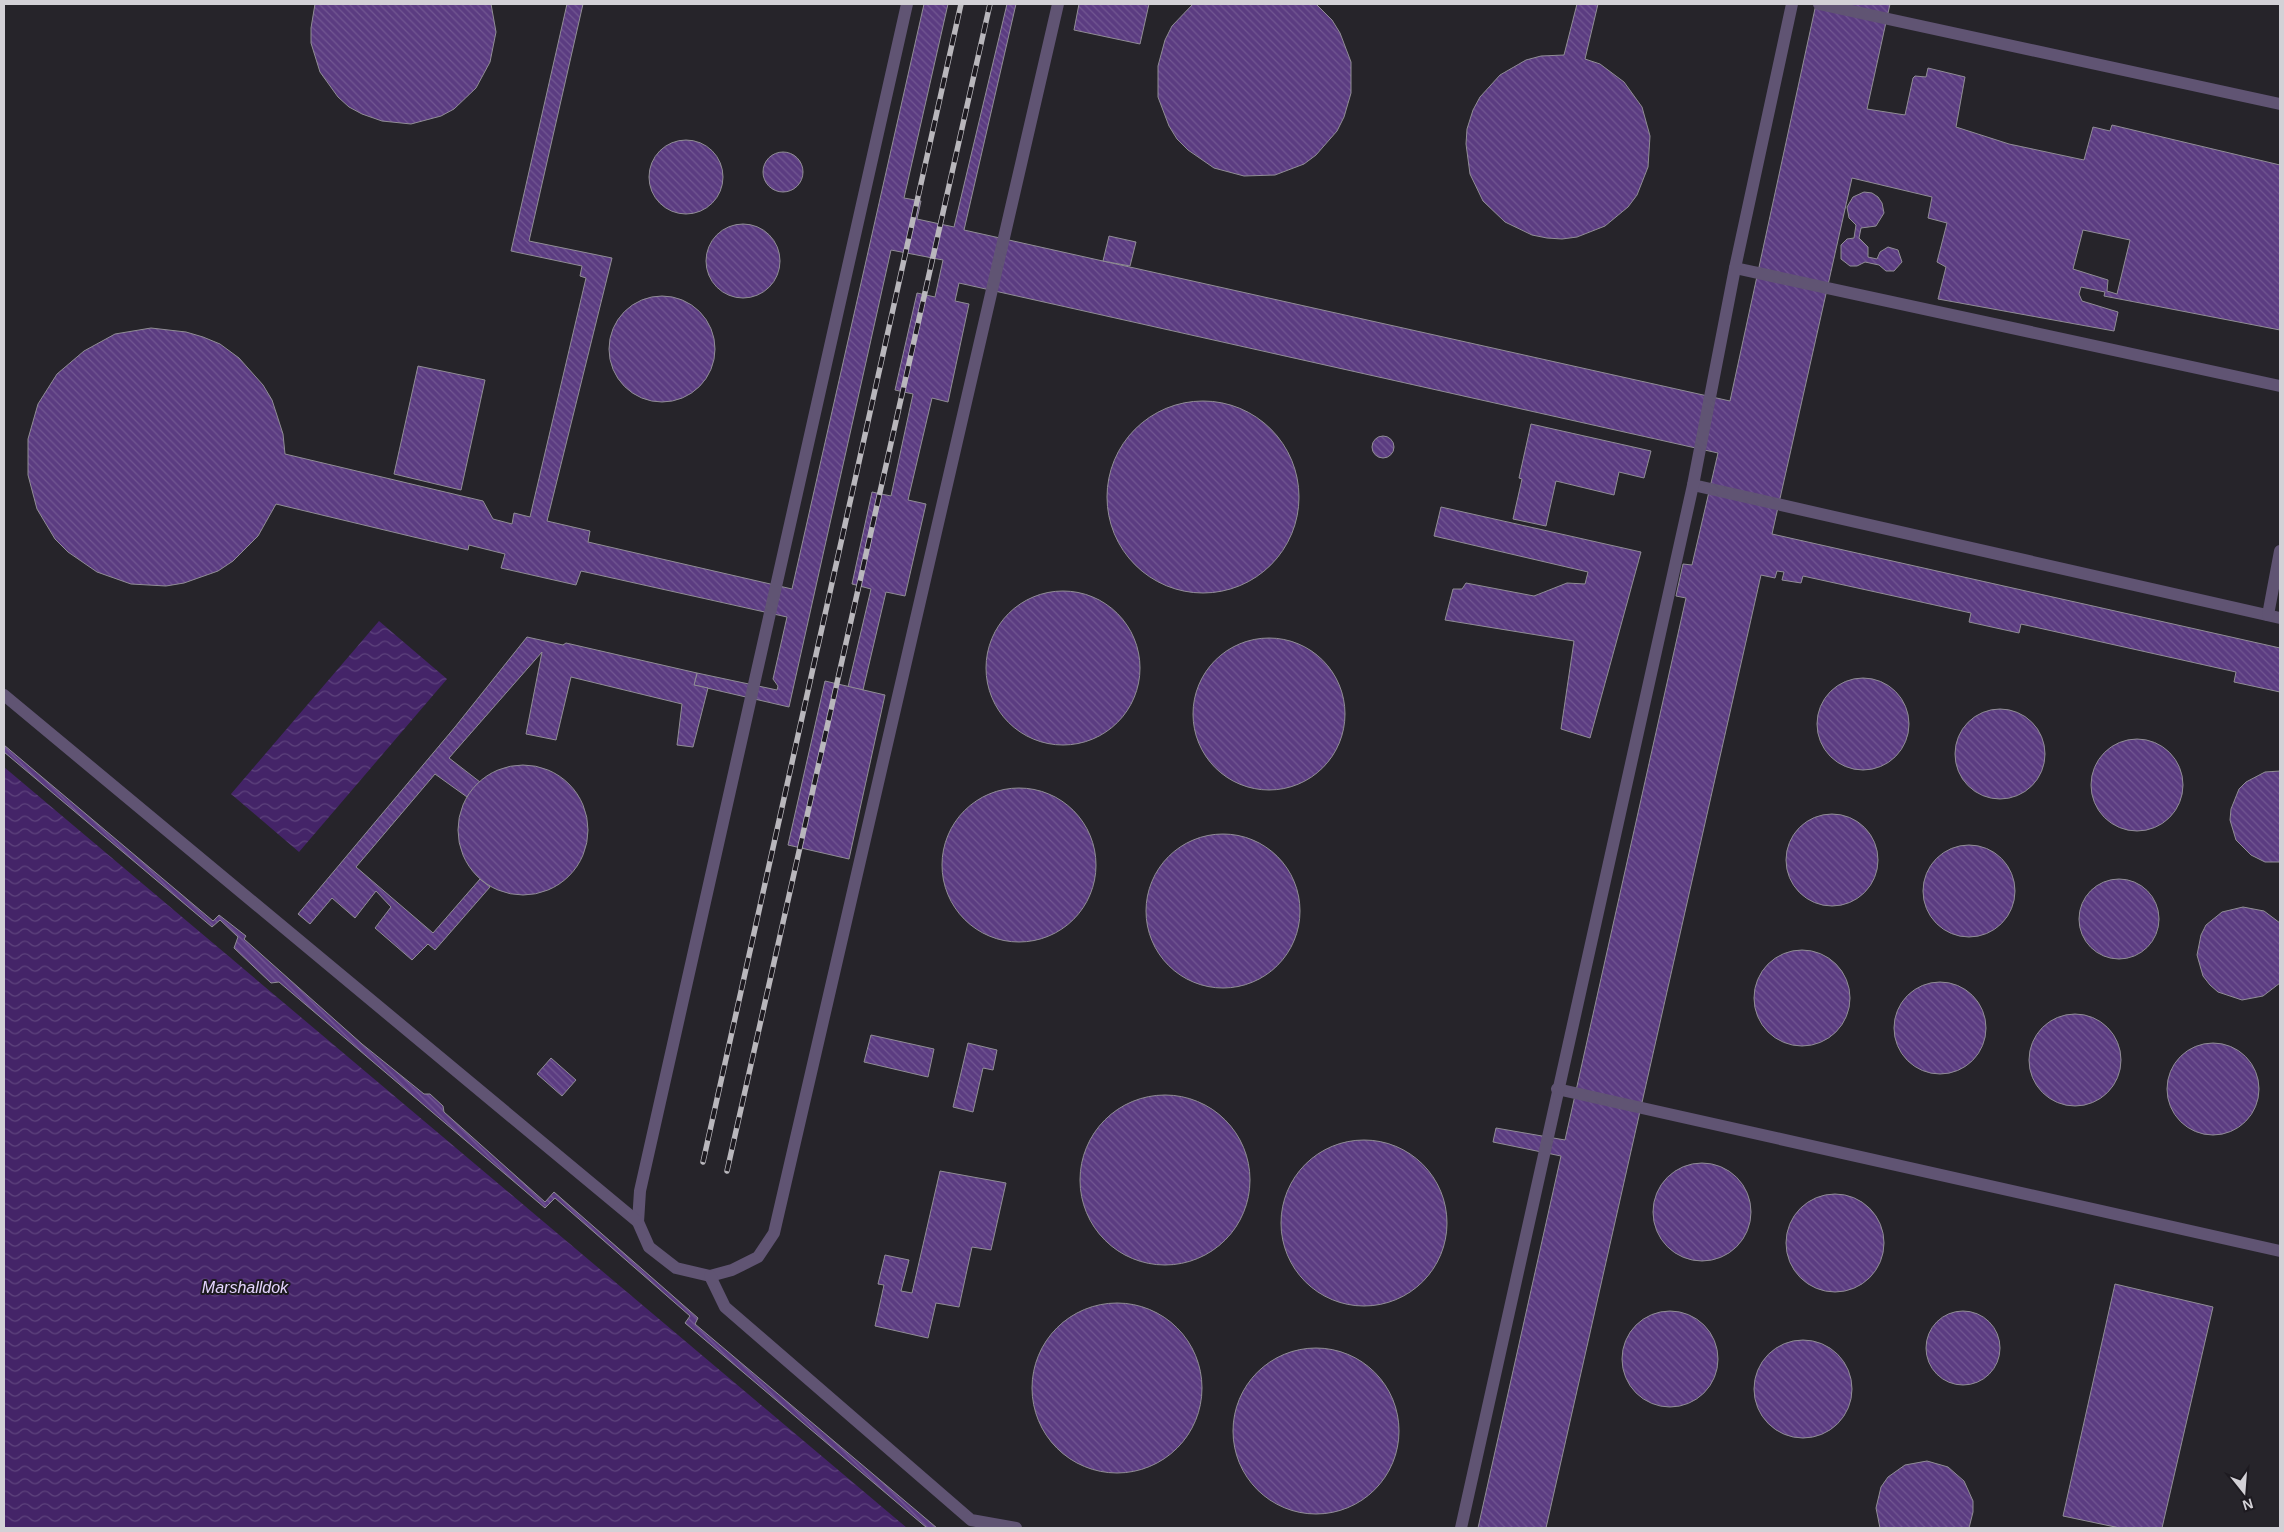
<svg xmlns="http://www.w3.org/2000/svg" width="2284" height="1532" font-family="Arial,sans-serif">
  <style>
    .water { fill: url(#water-waves) }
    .building { fill: url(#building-back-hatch); stroke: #908d95; fill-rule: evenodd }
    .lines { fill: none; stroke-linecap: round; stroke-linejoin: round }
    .service { stroke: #605473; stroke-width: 12 }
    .rail-casing { stroke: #b9b7bc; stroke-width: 5.5 }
    .rail { stroke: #1d1a20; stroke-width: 4; stroke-dasharray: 11; stroke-linecap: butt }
    .labels { text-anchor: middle; stroke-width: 4; stroke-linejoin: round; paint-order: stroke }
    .water-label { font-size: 16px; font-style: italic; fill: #e5d5fe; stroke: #1d1a20 }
  </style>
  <defs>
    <pattern id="water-waves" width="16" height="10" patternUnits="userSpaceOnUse" patternTransform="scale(1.25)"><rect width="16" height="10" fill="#442468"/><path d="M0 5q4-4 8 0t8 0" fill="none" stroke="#5e437d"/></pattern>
    <pattern id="building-back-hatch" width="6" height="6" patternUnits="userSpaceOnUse" patternTransform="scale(1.25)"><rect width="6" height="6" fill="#5b3c81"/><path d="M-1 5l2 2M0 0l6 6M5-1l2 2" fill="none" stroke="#725792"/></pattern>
  </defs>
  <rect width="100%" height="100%" fill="#26242a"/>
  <!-- water -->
  <g class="water">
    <path d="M379,621L447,679L299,852L231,794Z"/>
    <path d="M4,767L907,1528H4Z"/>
  </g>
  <!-- building -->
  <g class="building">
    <path d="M315,4H491L496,32L490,62L476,88L454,109L441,116L411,124L382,121L362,114L349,107L338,97L320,72L311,43V28Z"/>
    <path d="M567,4H583L529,241L612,258L547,521L590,531L588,542L792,589L924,4H948L904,198L921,201L917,219L954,227L1007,4H1016L964,230L1730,401L1816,4H1890L1867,109L1905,115L1913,78L1915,76L1926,77L1928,68L1965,77L1956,127L2009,144L2084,160L2093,127L2110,131L2112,125L2280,165V330L2104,296L2105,292L2081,287L2079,294L2082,301L2118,312L2114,331L1938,299L1946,267L1937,262L1947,223L1928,218L1932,197L1852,178L1772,534L2280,648V692L2234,682L2236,672L2021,624L2019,633L1969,622L1971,613L1803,576L1801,583L1782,580L1784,572L1777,571L1775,578L1761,575L1546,1528H1478L1561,1156L1493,1142L1496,1128L1565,1140L1686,598L1676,596L1683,564L1692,565L1718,453L959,283L955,301L969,304L948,402L932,398L908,500L926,504L905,596L886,592L863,690L848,687L871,589L852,584L872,492L891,496L913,394L895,390L917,293L935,297L943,260L891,250L789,707L694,685L697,673L777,690L778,686L773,679L787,617L581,571L576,585L501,568L505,554L469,545L468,550L276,504L258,536L233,561L218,571L184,583L166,586L131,584L97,572L68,552L55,539L37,509L28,475V439L38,404L57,374L84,351L115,334L151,328L186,332L203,337L220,344L239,358L263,385L272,400L283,434L285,454L483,501L493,519L512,524L514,513L530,517L586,278L580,276L582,266L511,251ZM2083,230L2130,240L2117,294L2107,291L2108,280L2073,269Z"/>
    <path d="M1079,4H1149L1140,44L1074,30Z"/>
    <path d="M1193,4H1316L1332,20L1340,33L1351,62V93L1344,117L1337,131L1316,155L1304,164L1275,175L1244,176L1214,168L1188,150L1177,139L1169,126L1158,97V66L1165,40L1172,26Z"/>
    <path d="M1577,4H1598L1585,59L1600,64L1624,82L1642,107L1650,136L1648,167L1637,195L1628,207L1605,226L1577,237L1562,239L1547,238L1532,235L1505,222L1483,201L1470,174L1466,144L1467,129L1473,110L1480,97L1500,75L1526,60L1541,56L1564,55Z"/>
    <circle cx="686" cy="177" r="37"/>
    <circle cx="783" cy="172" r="20"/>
    <path d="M1864,192L1872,193L1878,197L1882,203L1884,213L1876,226L1861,228L1859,238L1868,247V257L1877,259L1880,252L1888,247L1898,250L1902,262L1894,271H1886L1879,265L1865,262L1857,266H1850L1841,259V245L1847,239L1854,238L1856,225L1849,218L1847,207L1853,197Z"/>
    <circle cx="743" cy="261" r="37"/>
    <path d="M1109,236L1136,242L1130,266L1103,261Z"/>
    <circle cx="662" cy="349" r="53"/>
    <path d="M418,366L485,380L461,490L394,474Z"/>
    <circle cx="1203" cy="497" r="96"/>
    <path d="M1531,424L1651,451L1644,478L1619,472L1614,495L1556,481L1546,526L1513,519L1522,479L1519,478Z"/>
    <circle cx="1383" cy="447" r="11"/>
    <path d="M1441,507L1641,552L1590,738L1561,729L1574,641L1445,620L1453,589H1462L1466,583L1534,596L1567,583L1585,584L1588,572L1434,536Z"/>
    <circle cx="1063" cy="668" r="77"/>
    <path d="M527,637L563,645L566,643L697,673L694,685L708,688L693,747L677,745L682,704L571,677L556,740L526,734L542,652L449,758L480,782L467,797L435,774L356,867L433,933L480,879L490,887L435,950L428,944L412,960L375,928L391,907L376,891L355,918L332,898L310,924L298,914L455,727Z"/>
    <circle cx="1269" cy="714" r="76"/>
    <circle cx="1863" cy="724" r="46"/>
    <path d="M825,681L885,695L849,859L788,845Z"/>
    <circle cx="2000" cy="754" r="45"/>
    <circle cx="2137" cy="785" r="46"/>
    <path d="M4,745L213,921L219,915L246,936L244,939L362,1044L424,1094H430L443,1106L444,1112L545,1202L554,1192L698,1318L695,1324L937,1528H927L685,1323L690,1316L555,1198L545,1208L279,982L271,983L234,948L238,937L220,920L212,927L4,752Z"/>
    <circle cx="523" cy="830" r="65"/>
    <path d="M2280,771V862H2265L2251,855L2236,840L2230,820L2231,809L2239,789L2246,782L2265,772Z"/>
    <circle cx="1019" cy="865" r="77"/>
    <circle cx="1832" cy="860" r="46"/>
    <circle cx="1223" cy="911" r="77"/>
    <circle cx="1969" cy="891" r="46"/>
    <circle cx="2119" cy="919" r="40"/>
    <path d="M2243,907L2264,911L2280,923V983L2263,996L2242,1000L2218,992L2210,985L2203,976L2197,955L2201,935L2206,925L2222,912Z"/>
    <circle cx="1802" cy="998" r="48"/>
    <circle cx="1940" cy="1028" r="46"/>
    <circle cx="2075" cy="1060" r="46"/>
    <path d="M871,1035L934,1049L928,1077L864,1062Z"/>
    <circle cx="2213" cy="1089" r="46"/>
    <path d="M968,1043L997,1050L993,1070L983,1068L973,1112L953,1107Z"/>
    <path d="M551,1058L576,1080L562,1096L537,1074Z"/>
    <circle cx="1165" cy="1180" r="85"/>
    <circle cx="1364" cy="1223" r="83"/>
    <circle cx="1702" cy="1212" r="49"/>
    <path d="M940,1171L1006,1183L991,1250L972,1247L959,1307L936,1303L928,1338L875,1326L884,1285L878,1284L885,1255L909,1260L901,1291L912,1293Z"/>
    <circle cx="1835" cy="1243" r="49"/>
    <path d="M2115,1284L2213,1307L2162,1528H2120L2063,1516Z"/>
    <circle cx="1117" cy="1388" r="85"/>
    <circle cx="1670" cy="1359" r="48"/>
    <circle cx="1963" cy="1348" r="37"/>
    <circle cx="1803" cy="1389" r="49"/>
    <circle cx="1316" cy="1431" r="83"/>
    <path d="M1927,1461L1948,1467L1964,1481L1973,1501V1512L1969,1528H1880L1876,1508L1881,1487L1888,1477L1905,1465Z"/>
  </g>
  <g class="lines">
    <!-- service -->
    <g class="service">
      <path d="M907,4L640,1191L638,1222L649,1247L676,1268L710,1276L732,1270L758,1257L774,1233L1058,4"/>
      <path d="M1819,4L2280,104"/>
      <path d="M1735,268L2280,386"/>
      <path d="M1693,485L2280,618"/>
      <path d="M2268,615L2280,551"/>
      <path d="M4,695L638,1222"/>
      <path d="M1557,1089L2280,1251"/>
      <path d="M710,1276L725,1307L971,1520L1016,1528"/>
      <path d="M1461,1528L1693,485L1735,268L1792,4"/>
    </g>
    <!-- rail casing -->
    <g class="rail-casing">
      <g id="rail">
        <path d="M703,1162L961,4"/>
        <path d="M727,1171L990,4"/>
      </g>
    </g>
    <!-- rail -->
    <use href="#rail" class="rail"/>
  </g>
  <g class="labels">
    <!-- water labels -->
    <g class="water-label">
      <text x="245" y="1293">Marshalldok</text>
    </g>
  </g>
  <!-- border -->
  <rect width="2284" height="1532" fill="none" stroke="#d3d1d6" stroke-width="10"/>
  <!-- north arrow -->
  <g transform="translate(2244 1492) rotate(163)" stroke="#1d1a20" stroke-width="4" paint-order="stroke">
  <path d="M0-4L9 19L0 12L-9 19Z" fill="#d3d1d6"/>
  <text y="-8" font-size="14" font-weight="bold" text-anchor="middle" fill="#d3d1d6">N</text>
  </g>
</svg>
